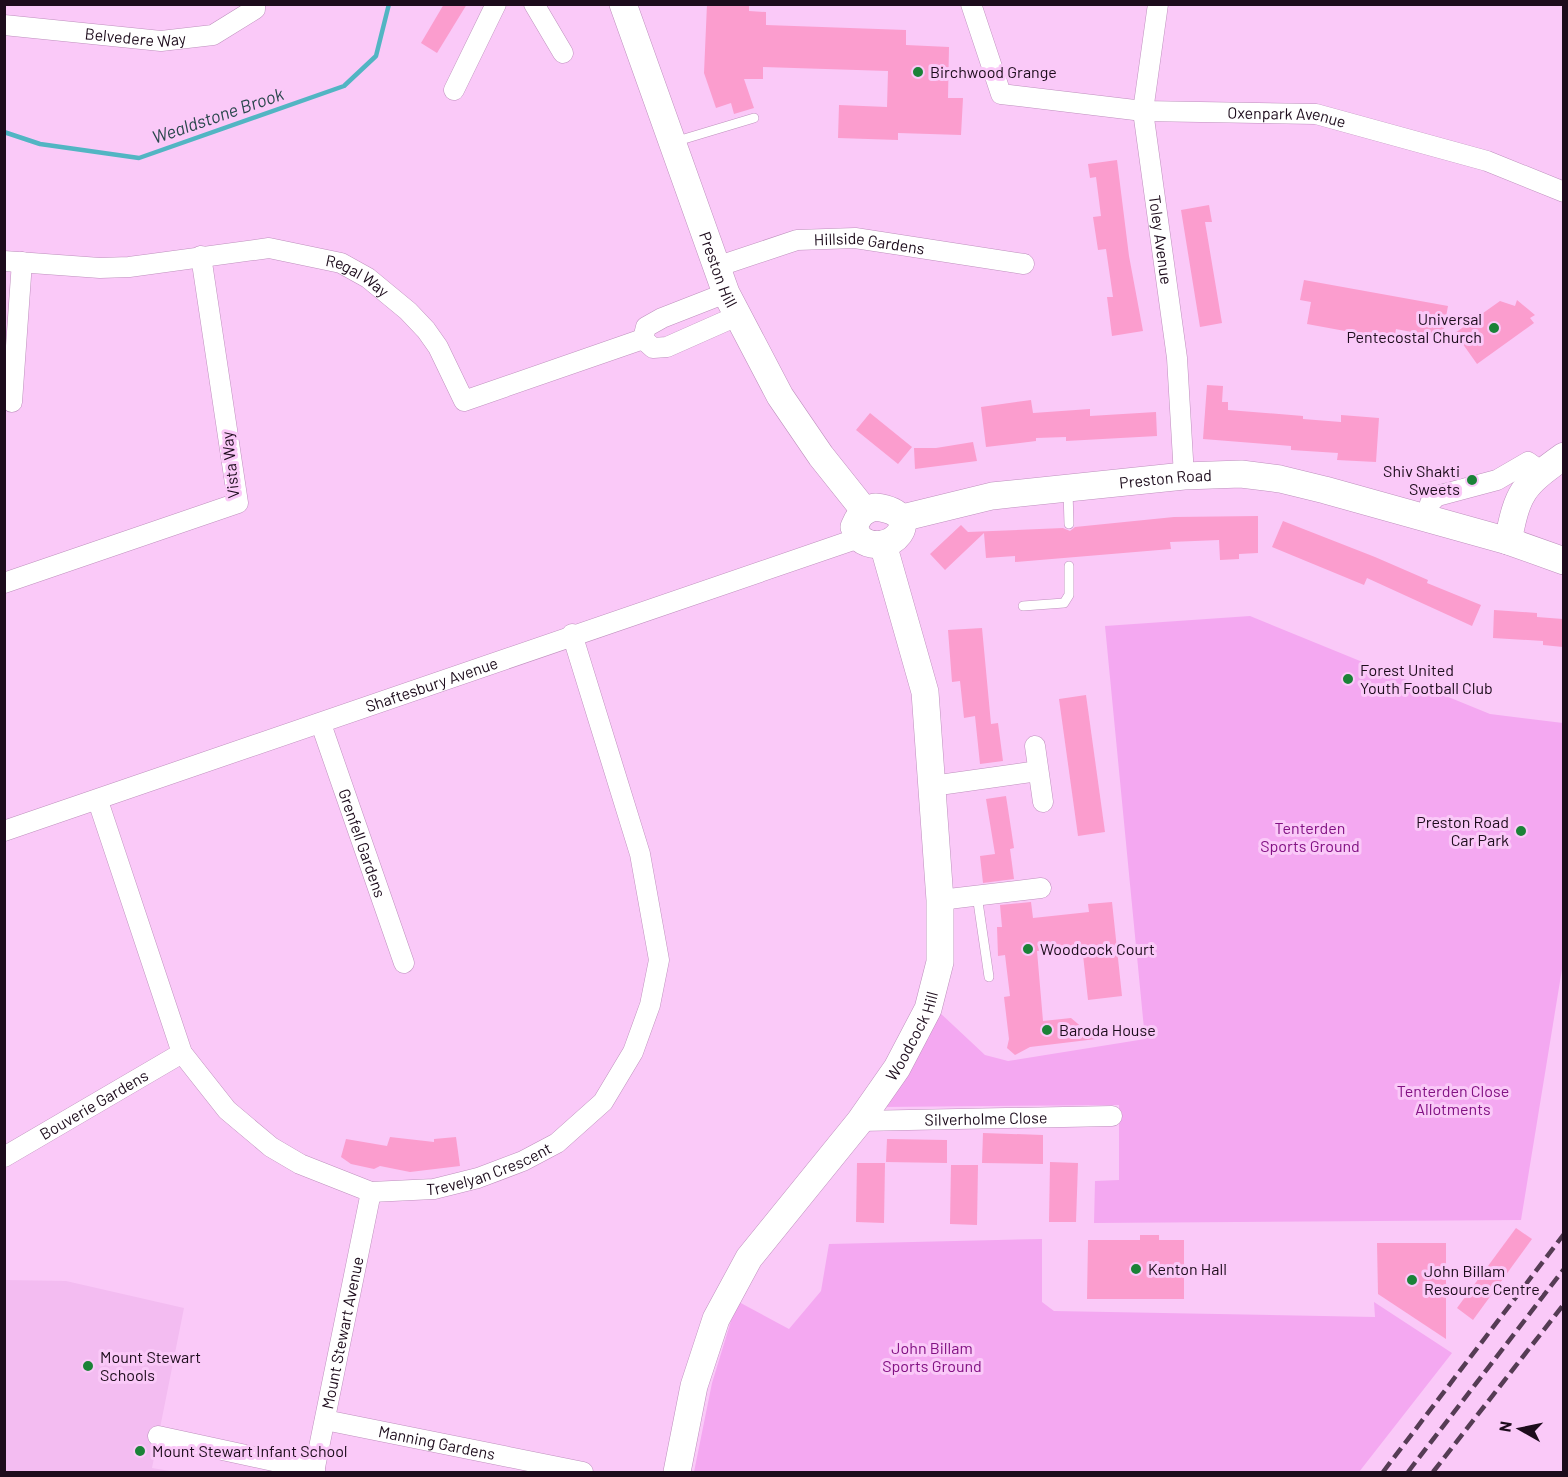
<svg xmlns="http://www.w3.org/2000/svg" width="1568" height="1477" font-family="Barlow,sans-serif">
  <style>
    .built { fill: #f3bcf1 }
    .green { fill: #f4a8f1 }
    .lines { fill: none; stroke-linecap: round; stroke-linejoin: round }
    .stream { stroke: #52b5c3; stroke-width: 4.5 }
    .building { fill: #fb9dce }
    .lane-casing { stroke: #be90bd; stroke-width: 10 }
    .street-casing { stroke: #be90bd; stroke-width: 21 }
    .secondary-casing { stroke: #be90bd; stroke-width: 28 }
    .lane { stroke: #fff; stroke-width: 9 }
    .street { stroke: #fff; stroke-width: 20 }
    .secondary { stroke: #fff; stroke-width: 27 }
    .rail { stroke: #553c54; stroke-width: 4.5; stroke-dasharray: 12 6; stroke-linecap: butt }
    .poi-dot { fill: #1a8237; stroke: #fac9f8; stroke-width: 2 }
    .labels { text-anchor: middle; stroke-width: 6; stroke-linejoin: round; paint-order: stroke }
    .street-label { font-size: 16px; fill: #1d0c1c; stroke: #fac9f8 }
    .poi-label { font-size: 16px; fill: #1d0c1c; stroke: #fac9f8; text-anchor: start }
    .park-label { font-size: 16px; fill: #821183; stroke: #fac9f8 }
    .water-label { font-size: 18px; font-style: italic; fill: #29474c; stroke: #fac9f8 }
  </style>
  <rect width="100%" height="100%" fill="#fac9f8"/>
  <!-- built -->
  <path class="built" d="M5,1280L66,1281L184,1308L152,1468L176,1472H5Z"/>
  <!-- green -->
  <g class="green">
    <path d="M1250,616L1490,714L1563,723V963L1521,1220L1094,1223L1095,1181L1119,1180V1105L881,1107L938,1011L985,1055L1008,1061L1145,1039L1105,626Z"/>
    <path d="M1042,1239V1302L1054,1311L1375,1317L1374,1302L1452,1353L1359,1472H694L712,1383L737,1301L789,1329L821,1291L829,1244Z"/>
  </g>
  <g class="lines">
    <!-- stream -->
    <path class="stream" d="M4,132L40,144L139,158L344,86L376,56L389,4"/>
  </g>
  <!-- building -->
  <g class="building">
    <path d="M444,4H467L437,53L421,43Z"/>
    <path d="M707,4H749V11L766,12V25L906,30V45L949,47L948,98H963L961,135L898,133V140L838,138L839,105L887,107L888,71L763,67V79H744L754,108L734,114L731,103L716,108L704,73Z"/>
    <path d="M1117,160L1129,256L1143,331L1112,336L1107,297H1113L1106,249L1098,250L1093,217L1101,216L1096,177L1090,178L1088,164Z"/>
    <path d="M1209,205L1212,222H1205L1222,323L1200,327L1181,210Z"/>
    <path d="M1304,280L1448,306L1442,338L1396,329L1394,340L1307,324L1311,302L1300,300Z"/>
    <path d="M1517,300L1535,315L1530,318L1534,323L1477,364L1455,333L1500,301L1515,306Z"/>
    <path d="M1207,385L1223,386L1222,402H1228V410L1303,416V419L1341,422V415L1379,418L1376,462L1337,460L1338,453L1291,450V446L1203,439Z"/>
    <path d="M1031,400L1033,413L1090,409V416L1156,412L1157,436L1066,441V437L1036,438V441L986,447L981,407Z"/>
    <path d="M870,413L912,447L898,464L856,430Z"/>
    <path d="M973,442L977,461L915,469L914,448H936Z"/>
    <path d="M1258,516V553L1239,554V559L1220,560L1219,540L1170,542L1171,549L1015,562V556L986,558L984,533L945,570L930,554L961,525L968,532L1063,528L1070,531L1075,527L1174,517Z"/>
    <path d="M1283,521L1375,557L1428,580L1427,583L1481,605L1472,626L1367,578L1364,585L1272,547Z"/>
    <path d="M1494,610L1537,613V617L1563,619V647L1543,645V641L1493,638Z"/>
    <path d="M982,628L991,724L998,723L1003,761L980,764L975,716L964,718L960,681L952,682L948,630Z"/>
    <path d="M1086,695L1105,832L1078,836L1059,699Z"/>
    <path d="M1006,796L1014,848L1010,849L1014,879L983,883L980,856L995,854L986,799Z"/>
    <path d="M1031,902L1033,918L1089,912L1088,904L1112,902L1122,996L1088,1000L1082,946L1037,951L1043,1021L1071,1018L1096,1039L1030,1047L1015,1055L1007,1048L1009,1039L1004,997L1010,996L1005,955L998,956L997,927H1002L1000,905Z"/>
    <path d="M983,1133L1043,1135V1164L982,1163Z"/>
    <path d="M390,1137L434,1142V1139L456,1137L460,1166L410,1172L380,1166L374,1169L351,1164L341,1157L346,1139L387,1146Z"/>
    <path d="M887,1139L947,1140V1163L886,1162Z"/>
    <path d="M1050,1162L1078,1163L1076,1222H1049Z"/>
    <path d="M857,1163H885L884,1223L856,1222Z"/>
    <path d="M951,1165H978L977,1225L950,1224Z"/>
    <path d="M1516,1228L1532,1239L1473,1320L1457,1308Z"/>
    <path d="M1140,1235H1159V1240H1184V1299H1087L1088,1240H1140Z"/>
    <path d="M1377,1243H1446V1339L1378,1294Z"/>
  </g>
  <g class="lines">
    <!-- lane casing -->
    <g class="lane-casing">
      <g id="lane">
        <path d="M674,142L754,118"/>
        <path d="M1068,491L1069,524"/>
        <path d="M1023,606L1064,603L1069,595V566"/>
        <path d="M977,895L989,977"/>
      </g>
    </g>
    <!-- street casing -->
    <g class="street-casing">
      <g id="street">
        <path d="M534,4L563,53"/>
        <path id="s1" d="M971,4L1001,94L1143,111L1316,114L1487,161L1564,192"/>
        <path id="s2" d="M1158,4L1143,111L1177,358L1184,476"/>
        <path id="s3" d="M4,25L161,41L213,35L255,9V4"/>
        <path d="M454,90L496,4"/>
        <path id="s4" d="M4,261L100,268L129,267L269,248L341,263L368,278L408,311L426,330L438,347L464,401L643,339"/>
        <path id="s5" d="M716,267L797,240L855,238L1024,264"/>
        <path d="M726,293L662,318L646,327L643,339L653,348L667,347L737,316"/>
        <path d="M12,402L22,262"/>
        <path d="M1427,520L1430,503L1437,496L1497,480L1528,462L1542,472"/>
        <path d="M4,583L238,503L201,256"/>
        <path id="s6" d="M321,724L404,963"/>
        <path d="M1035,746L1043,802"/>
        <path d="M932,786L1038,771"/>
        <path id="s7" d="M98,801L182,1053L227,1110L271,1147L300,1164L371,1192L434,1189L478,1178L523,1161L557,1143L603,1102L633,1052L650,1005L659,960L640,854L572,634"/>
        <path id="s8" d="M4,831L859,538"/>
        <path d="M940,900L1041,888"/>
        <path id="s9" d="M860,1121L1112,1116"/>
        <path id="s10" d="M4,1157L182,1053"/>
        <path id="s11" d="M325,1420L583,1472"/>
        <path d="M158,1436L315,1470"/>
        <path id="s12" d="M314,1472L371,1192"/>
      </g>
    </g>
    <!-- secondary casing -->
    <g class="secondary-casing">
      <g id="secondary">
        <path id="s13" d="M623,4L726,293L780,396L821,456L864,510"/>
        <path d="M875,507C931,513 889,562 859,538L854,527C859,515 862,511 875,507Z"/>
        <path id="s14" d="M902,518L992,496L1184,476L1241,474L1280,479L1325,490L1508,541L1564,561"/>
        <path d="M1508,541C1518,491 1522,486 1564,456"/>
        <path id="s15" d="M677,1472L694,1386L716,1319L749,1258L860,1121L897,1068L928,1009L940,962V900L925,692L883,544"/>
      </g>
    </g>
    <!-- lane -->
    <use href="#lane" class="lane"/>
    <!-- street -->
    <use href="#street" class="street"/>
    <!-- secondary -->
    <use href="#secondary" class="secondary"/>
    <!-- rail -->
    <g class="rail">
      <path d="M1383,1472L1564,1234"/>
      <path d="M1408,1472L1564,1269"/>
      <path d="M1433,1472L1564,1304"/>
    </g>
  </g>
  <!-- markers -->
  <g class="poi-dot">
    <circle cx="918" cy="72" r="6"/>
    <circle cx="1494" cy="328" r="6"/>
    <circle cx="1472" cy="480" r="6"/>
    <circle cx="1348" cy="679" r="6"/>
    <circle cx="1521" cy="831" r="6"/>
    <circle cx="1028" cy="949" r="6"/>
    <circle cx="1047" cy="1030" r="6"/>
    <circle cx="1136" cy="1269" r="6"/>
    <circle cx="1412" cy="1280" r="6"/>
    <circle cx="88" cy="1366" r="6"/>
    <circle cx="140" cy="1451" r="6"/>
  </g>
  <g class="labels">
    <!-- street labels -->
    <g class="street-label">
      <text dy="6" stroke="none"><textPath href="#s3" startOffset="132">Belvedere Way</textPath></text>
      <text dy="6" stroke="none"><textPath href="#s1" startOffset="382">Oxenpark Avenue</textPath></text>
      <text dy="6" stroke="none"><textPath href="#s2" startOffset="238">Toley Avenue</textPath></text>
      <text dy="6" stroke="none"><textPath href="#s5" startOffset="158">Hillside Gardens</textPath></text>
      <text dy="6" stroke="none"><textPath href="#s13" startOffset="282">Preston Hill</textPath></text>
      <text dy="6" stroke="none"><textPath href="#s4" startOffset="360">Regal Way</textPath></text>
      <text transform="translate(230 465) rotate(-96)" y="6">Vista Way</text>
      <text dy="6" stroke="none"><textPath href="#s14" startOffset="267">Preston Road</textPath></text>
      <text dy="6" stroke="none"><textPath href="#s8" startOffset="452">Shaftesbury Avenue</textPath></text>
      <text dy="6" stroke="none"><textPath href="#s6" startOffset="126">Grenfell Gardens</textPath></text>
      <text dy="6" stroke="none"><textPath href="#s15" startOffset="504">Woodcock Hill</textPath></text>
      <text dy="6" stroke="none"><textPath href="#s10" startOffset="104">Bouverie Gardens</textPath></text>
      <text dy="6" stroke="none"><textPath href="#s9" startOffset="126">Silverholme Close</textPath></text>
      <text dy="6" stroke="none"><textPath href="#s7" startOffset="627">Trevelyan Crescent</textPath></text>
      <text dy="6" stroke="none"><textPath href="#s12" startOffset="142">Mount Stewart Avenue</textPath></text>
      <text dy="6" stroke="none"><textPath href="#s11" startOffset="114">Manning Gardens</textPath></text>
    </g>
    <!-- poi labels -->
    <g class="poi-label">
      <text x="930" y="78">Birchwood Grange</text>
      <text x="1482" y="325" text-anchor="end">Universal<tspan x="1482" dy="18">Pentecostal Church</tspan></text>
      <text x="1460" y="477" text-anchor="end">Shiv Shakti<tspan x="1460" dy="18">Sweets</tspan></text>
      <text x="1360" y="676">Forest United<tspan x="1360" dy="18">Youth Football Club</tspan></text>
      <text x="1509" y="828" text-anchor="end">Preston Road<tspan x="1509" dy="18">Car Park</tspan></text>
      <text x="1040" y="955">Woodcock Court</text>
      <text x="1059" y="1036">Baroda House</text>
      <text x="1148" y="1275">Kenton Hall</text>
      <text x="1424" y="1277">John Billam<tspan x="1424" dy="18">Resource Centre</tspan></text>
      <text x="100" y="1363">Mount Stewart<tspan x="100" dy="18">Schools</tspan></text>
      <text x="152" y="1457">Mount Stewart Infant School</text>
    </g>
    <!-- park labels -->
    <g class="park-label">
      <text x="1310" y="834">Tenterden<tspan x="1310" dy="18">Sports Ground</tspan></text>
      <text x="1453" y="1097">Tenterden Close<tspan x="1453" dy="18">Allotments</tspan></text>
      <text x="932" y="1354">John Billam<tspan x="932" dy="18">Sports Ground</tspan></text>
    </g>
    <!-- water labels -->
    <g class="water-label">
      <text transform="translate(218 116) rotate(-19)" y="6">Wealdstone Brook</text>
    </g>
  </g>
  <!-- border -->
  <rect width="1568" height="1477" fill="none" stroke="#1d0c1c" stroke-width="12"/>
  <!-- north arrow -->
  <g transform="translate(1520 1429) rotate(279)" stroke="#fac9f8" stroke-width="4.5" paint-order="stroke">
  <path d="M0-4.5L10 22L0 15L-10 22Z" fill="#1d0c1c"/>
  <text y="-9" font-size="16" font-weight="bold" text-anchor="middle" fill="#1d0c1c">N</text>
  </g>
</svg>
